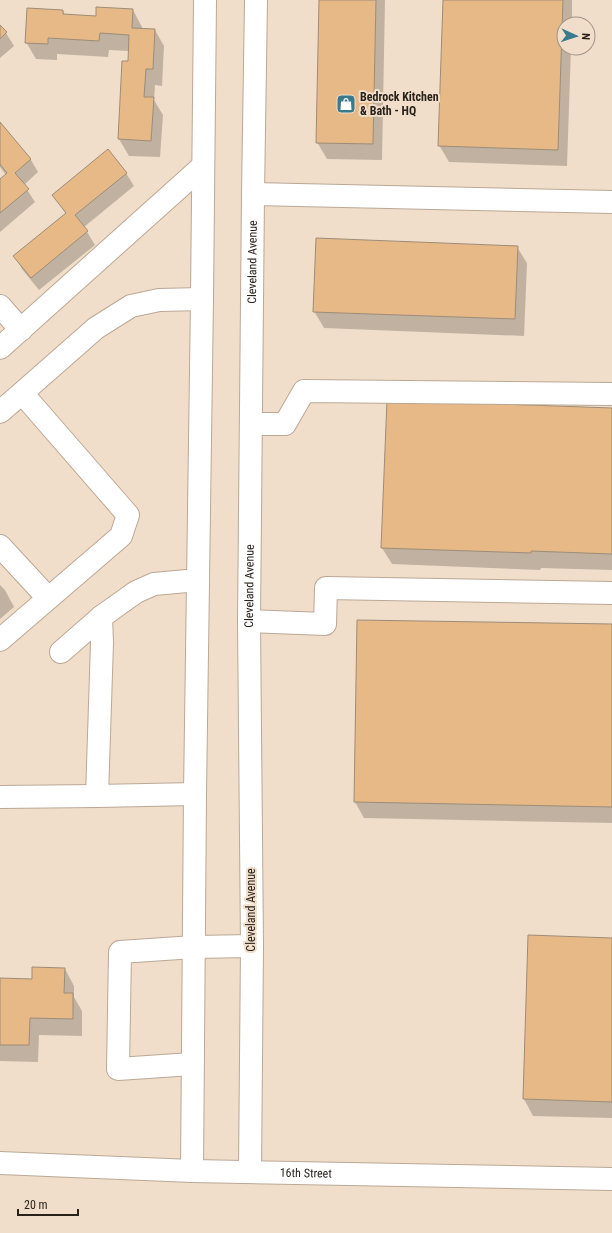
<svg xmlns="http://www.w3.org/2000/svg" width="612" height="1233" font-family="'Roboto Condensed',sans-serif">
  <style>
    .shadow { fill: #0003 }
    .building { fill: #e7b986; stroke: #9d8c79 }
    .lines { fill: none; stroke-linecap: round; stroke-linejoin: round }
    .minor-casing { stroke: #bba895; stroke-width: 24 }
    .minor { stroke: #fff; stroke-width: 22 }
    .labels { text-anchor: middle; stroke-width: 4; stroke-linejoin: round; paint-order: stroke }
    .poi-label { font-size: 12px; font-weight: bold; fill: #29221b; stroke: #f1deca; text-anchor: start }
    .street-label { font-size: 12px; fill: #29221b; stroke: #f1deca }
  </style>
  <rect width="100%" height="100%" fill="#f1deca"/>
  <!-- shadow -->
  <g class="shadow">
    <path d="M320,0H385L382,160L327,159L317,142Z"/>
    <path d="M444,0H572V24H564V48H571L567,166L449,162L439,145Z"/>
    <path d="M133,10L142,27V29L155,30L164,46L162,86L155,85L154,100L163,115L160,157L129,156L119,139L123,62H129V51L109,50L108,57L57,54V60L36,59L26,42L63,11L65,15L97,17Z"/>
    <path d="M0,26L6,33L14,46L0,58Z"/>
    <path d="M0,123L31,160L38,172L24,185L35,202L0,232V180L6,175L0,167Z"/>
    <path d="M126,173L134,186L84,227L95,245L39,290L22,269L15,256L66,214L53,195Z"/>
    <path d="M517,247L527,263L524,336L324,328L314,311Z"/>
    <path d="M612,409V570L541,568L540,570L392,564L382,548Z"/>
    <path d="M0,585L5,590L14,607L0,619Z"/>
    <path d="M612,625V823L364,818L355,802Z"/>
    <path d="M529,936L612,939V1118L533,1116L524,1099Z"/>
    <path d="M65,969L74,986V997L82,1011V1036L39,1035L38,1062L0,1061V979L33,980Z"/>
  </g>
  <!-- building -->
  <g class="building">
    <path d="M319,0H376L373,144L316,143Z"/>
    <path d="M443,0H563L558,150L438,146Z"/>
    <path d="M96,7L133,9L132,28L155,29L153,69H146L144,97H154L151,141L118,139L122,61H128L129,35L100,33L99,41L48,38V44L25,43L27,8L63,10V14L96,16Z"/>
    <path d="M0,25L7,32L0,39Z"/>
    <path d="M0,122L31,159L15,173L29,189L0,213V179L7,173L0,164Z"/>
    <path d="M108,149L127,173L75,215L88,231L31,278L13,256L66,213L52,195Z"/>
    <path d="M316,238L518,246L515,319L313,312Z"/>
    <path d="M387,400L612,408V554L531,551V553L381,548Z"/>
    <path d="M357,620L612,624V807L354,802Z"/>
    <path d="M528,935L612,938V1102L523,1099Z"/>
    <path d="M32,967L65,968L64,993H73V1019L30,1018L29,1045H0V978L32,979Z"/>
  </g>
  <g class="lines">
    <!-- minor casing -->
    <g class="minor-casing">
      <g id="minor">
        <path d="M253,194L612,202"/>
        <path d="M0,306L21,330"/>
        <path d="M0,348L203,166"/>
        <path d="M0,412L22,393"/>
        <path d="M251,424H285L304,391L612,394"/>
        <path d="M0,546L48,598"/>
        <path d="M101,617L102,643L97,796L195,794"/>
        <path d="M249,621L325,624L326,588L612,593"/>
        <path d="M0,640L121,536L128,515L22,393L96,328L131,306L159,300L202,299"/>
        <path d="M61,652L101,617L136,592L154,584L198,580"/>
        <path d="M0,797L97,796"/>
        <path d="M192,1064L118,1069L120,952L194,947L252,946"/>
        <path id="s1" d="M0,1163L192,1171L612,1179"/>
        <path d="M192,1171L195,794L202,299L205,0"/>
        <path id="s2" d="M250,1172L252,946L249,621L253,194L256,0"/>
      </g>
    </g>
    <!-- minor -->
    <use href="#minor" class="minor"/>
  </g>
  <!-- icons -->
  <defs>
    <g id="shop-square" transform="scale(1)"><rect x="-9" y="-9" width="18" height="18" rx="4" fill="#397b8d" stroke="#f1deca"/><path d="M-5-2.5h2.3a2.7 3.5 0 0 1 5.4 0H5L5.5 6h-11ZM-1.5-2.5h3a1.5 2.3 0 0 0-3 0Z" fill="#fff"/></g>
  </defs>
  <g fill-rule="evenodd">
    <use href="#shop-square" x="346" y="104"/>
  </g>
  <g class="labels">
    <!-- poi labels -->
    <g class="poi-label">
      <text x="360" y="101">Bedrock Kitchen<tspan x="360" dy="14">&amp; Bath - HQ</tspan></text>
    </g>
    <!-- street labels -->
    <g class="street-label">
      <text dy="4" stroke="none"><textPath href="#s2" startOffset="910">Cleveland Avenue</textPath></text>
      <text dy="4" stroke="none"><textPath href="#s2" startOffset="586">Cleveland Avenue</textPath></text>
      <text transform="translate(251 910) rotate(-90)" y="4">Cleveland Avenue</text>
      <text dy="4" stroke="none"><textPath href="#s1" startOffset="306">16th Street</textPath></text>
    </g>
  </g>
  <!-- north arrow -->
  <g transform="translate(576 36) rotate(93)"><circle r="19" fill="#f1deca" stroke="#a19384"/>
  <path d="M0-3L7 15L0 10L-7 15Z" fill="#397b8d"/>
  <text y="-6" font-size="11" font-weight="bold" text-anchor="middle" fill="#29221b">N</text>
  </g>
  <!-- scale -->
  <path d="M18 1209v6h60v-6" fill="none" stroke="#29221b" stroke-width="2"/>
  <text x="24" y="1209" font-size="12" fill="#29221b" stroke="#f1deca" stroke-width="3" paint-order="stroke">20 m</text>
</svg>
